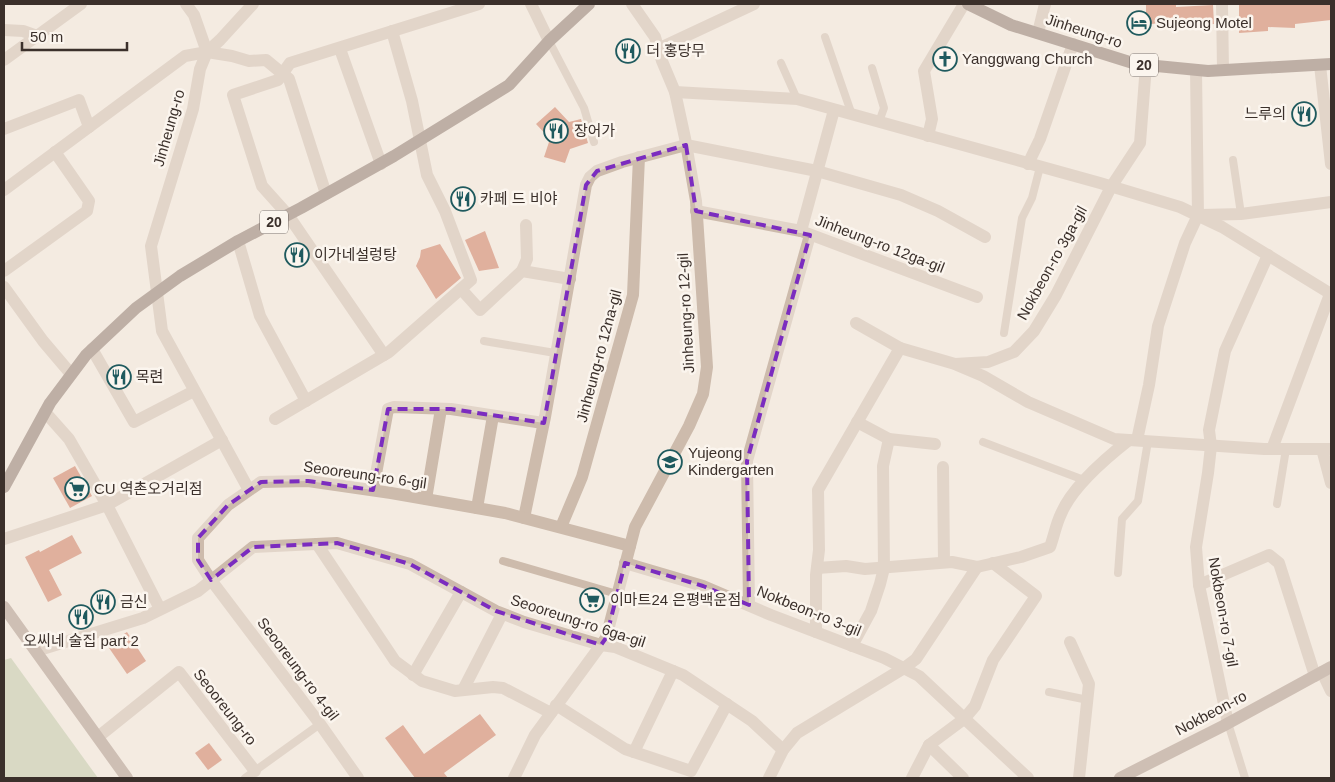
<svg xmlns="http://www.w3.org/2000/svg" width="1335" height="782" font-family="Arial,'Noto Sans KR',sans-serif">
  <style>
    .green { fill: #b8c4a0 }
    .building { fill: #c8694b }
    .lines { fill: none; stroke-linecap: round; stroke-linejoin: round }
    .lane { stroke: #cdbbac; stroke-width: 8 }
    .street { stroke: #cdbbac; stroke-width: 12 }
    .secondary { stroke: #a18a7d; stroke-width: 12 }
    .primary { stroke: #7d675c; stroke-width: 12 }
    .marked { fill: none; stroke: #7b2cbf; stroke-width: 4; stroke-dasharray: 10 6; stroke-linejoin: round }
    .labels { text-anchor: middle; stroke-width: 5; stroke-linejoin: round; paint-order: stroke }
    .shield { fill: #fbf5ee; stroke: #756b66; stroke-width: 1 }
    .shield-label { font-size: 14px; font-weight: bold; fill: #3b302b }
    .poi-label { font-size: 15px; fill: #3b302b; stroke: #fbf5ee; text-anchor: start }
    .street-label { font-size: 15px; fill: #3b302b; stroke: #fbf5ee }
  </style>
  <rect width="100%" height="100%" fill="#f4ebe1"/>
  <!-- green -->
  <path class="green" d="M11,658L98,778H4V660Z"/>
  <!-- building -->
  <g class="building">
    <path d="M1176,4V7L1213,5L1214,24L1183,26V23L1146,24V5Z"/>
    <path d="M1239,4H1331V20L1295,24V28L1268,27V31L1239,33Z"/>
    <path d="M555,107L569,122L581,119L588,143L570,149L565,163L544,157L550,139L536,124Z"/>
    <path d="M485,231L499,268L479,271L465,240Z"/>
    <path d="M440,244L461,278L436,299L416,266L420,257L421,250Z"/>
    <path d="M75,466L92,496L70,508L53,478Z"/>
    <path d="M72,535L82,553L49,570L62,595L48,602L25,557L39,550L40,552Z"/>
    <path d="M127,632L146,661L127,674L107,645Z"/>
    <path d="M480,714L496,735L444,773L448,778H415L385,738L403,725L424,754Z"/>
    <path d="M209,743L222,760L208,770L195,753Z"/>
  </g>
  <g class="lines">
    <!-- lane -->
    <g class="lane">
      <path d="M825,37L852,115"/>
      <path d="M549,41L584,108L594,142"/>
      <path d="M781,63L797,99"/>
      <path d="M872,68L884,108L879,122"/>
      <path d="M1233,160L1241,214"/>
      <path d="M1004,333L1022,218L1032,198L1040,167"/>
      <path d="M484,341L555,353"/>
      <path d="M983,442L1084,480"/>
      <path d="M1277,504L1286,449"/>
      <path d="M503,561L617,594"/>
      <path d="M1118,573L1122,519L1138,501L1148,441"/>
      <path d="M1049,692L1088,700"/>
      <path d="M1228,723L1245,778"/>
      <path d="M245,778L320,724"/>
    </g>
    <!-- street -->
    <g class="street">
      <path d="M186,4L194,15L207,52"/>
      <path d="M531,4L549,41"/>
      <path d="M1222,4L1223,70"/>
      <path d="M4,30L23,31L37,36"/>
      <path d="M1038,33L1045,4"/>
      <path d="M340,49L381,164"/>
      <path d="M658,49L754,4"/>
      <path d="M4,60L81,4"/>
      <path d="M1320,65L1331,164"/>
      <path d="M675,92L797,99L1100,183L1180,207L1222,227L1331,294"/>
      <path d="M4,129L79,100L89,127"/>
      <path d="M928,136L932,119L924,71L964,4"/>
      <path d="M1028,164L1040,139L1073,44"/>
      <path d="M4,190L185,56L207,52L232,56L249,61L266,60L289,79L326,194"/>
      <path d="M696,211L801,231L977,297"/>
      <path d="M1201,215L1241,214L1331,202"/>
      <path d="M801,231L834,110"/>
      <path d="M238,241L260,316L306,401"/>
      <path d="M4,271L87,211L89,201L55,152"/>
      <path d="M522,271L527,259L526,225"/>
      <path d="M4,287L43,341L71,374"/>
      <path d="M461,289L480,310L522,271L570,279"/>
      <path d="M856,323L900,348L955,364L988,362L1014,352L1034,331L1056,295L1111,187L1140,143L1146,65"/>
      <path d="M92,349L134,422L194,391"/>
      <path d="M384,355L288,215L262,186L233,95L278,80L290,63L479,4"/>
      <path d="M957,365L983,376L1028,402L1114,439L1264,449H1331"/>
      <path d="M45,412L69,439L107,505L160,609"/>
      <path d="M275,419L389,352L471,280L445,211L427,175L412,101L392,31"/>
      <path d="M857,422L889,439"/>
      <path d="M1137,440L1149,385L1158,326L1185,243L1198,215L1196,70"/>
      <path d="M1272,449L1330,294"/>
      <path d="M1322,449L1331,483"/>
      <path d="M943,467L944,562"/>
      <path d="M249,490L162,331L151,246L193,109L200,69L207,52L220,40L253,4"/>
      <path d="M373,490L388,409L394,407L451,409L543,423"/>
      <path d="M426,499L441,409"/>
      <path d="M477,508L493,416"/>
      <path d="M524,518L545,417L586,185L590,177L597,171L622,162L686,145L817,171L901,195L938,211L985,237"/>
      <path d="M561,527L582,477L633,295L639,157"/>
      <path d="M4,539L107,505L222,440"/>
      <path d="M317,544L395,661L422,681L455,691L493,687L503,688L551,713"/>
      <path d="M625,563L703,586L771,615L884,658L919,676L1028,778"/>
      <path d="M817,568L846,566L865,569L952,562L977,567L1021,557L1050,547C1054,536 1056,524 1061,514C1072,487 1106,458 1129,440"/>
      <path d="M1199,585L1269,555L1279,563L1315,676"/>
      <path d="M749,605L747,461L810,235"/>
      <path d="M816,632V575L819,550L818,490L900,348"/>
      <path d="M1070,642L1089,684L1079,778"/>
      <path d="M852,646L871,611L880,584L884,568L883,466L889,439L935,444"/>
      <path d="M36,651L143,618L198,591L253,547L337,543L410,564L496,611L524,622L601,645L615,647L683,675L752,721L783,750"/>
      <path d="M1322,672L1331,691"/>
      <path d="M413,675L461,592"/>
      <path d="M463,690L502,614"/>
      <path d="M556,705L625,749L691,771L727,704"/>
      <path d="M1228,723L1199,585L1196,547L1208,473L1211,446L1209,430L1225,351L1268,255"/>
      <path d="M98,737L179,672L255,771"/>
      <path d="M929,745L963,778"/>
      <path d="M634,752L673,671"/>
      <path d="M358,778L320,724L211,580L198,560V538L228,505L261,482L308,481L391,493L505,513L630,546"/>
      <path d="M514,778L535,735L606,638L635,527L689,426L703,394L707,367L696,201L685,138L675,92L662,61L655,37L632,4"/>
      <path d="M769,778L783,750L797,733L904,668L916,659L977,567"/>
      <path d="M912,778L929,745L964,719L975,706L993,660L1036,596L993,563"/>
    </g>
    <!-- secondary -->
    <g class="secondary">
      <path d="M4,607L127,778"/>
      <path d="M1120,778L1223,726L1331,667"/>
    </g>
    <!-- primary -->
    <g class="primary">
      <path d="M968,4L1011,25L1136,64L1208,71L1331,64"/>
      <path d="M4,487L50,403L86,355L136,308L180,276L238,241L301,208L394,156L509,85L549,41L589,4"/>
    </g>
  </g>
  <!-- marked area -->
  <path d="M0 0H1335V782H0ZM686,145L696,211L810,235L747,461L749,605L703,586L625,563L606,638L601,645L496,611L410,564L337,543L253,547L211,580L198,560V538L228,505L261,482L308,481L373,490L388,409H451L544,423L586,185L597,171Z" fill="#f4ebe1" fill-opacity=".55" fill-rule="evenodd"/>
  <path class="marked" d="M686,145L696,211L810,235L747,461L749,605L703,586L625,563L606,638L601,645L496,611L410,564L337,543L253,547L211,580L198,560V538L228,505L261,482L308,481L373,490L388,409H451L544,423L586,185L597,171Z"/>
  <!-- icons -->
  <defs>
    <g id="hotel-ring" transform="scale(1.25)"><circle r="9.5" fill="#fbf5ee" stroke="#1f5a5e" stroke-width="1.5"/><path d="M-6-4.5h1.5V1H6V5H4.5V3h-9V5H-6ZM-4 0a1.8 1.8 0 1 1 3.6 0ZM.5 0V-2.5h3Q6-2.5 6 0Z" fill="#1f5a5e"/></g>
    <g id="restaurant-ring" transform="scale(1.25)"><circle r="9.5" fill="#fbf5ee" stroke="#1f5a5e" stroke-width="1.5"/><path d="M-5-6h1v4h1v-4h1v4h1v-4h1v5L-1.5 .5V6h-2V.5L-5-1ZM5-6V6H3V1.5H1.5Q1.5-4 5-6Z" fill="#1f5a5e"/></g>
    <g id="church-ring" transform="scale(1.25)"><circle r="9.5" fill="#fbf5ee" stroke="#1f5a5e" stroke-width="1.5"/><path d="M-1.2-6h2.4v3.5h3.3v2.4h-3.3V6h-2.4V-.1h-3.3v-2.4h3.3Z" fill="#1f5a5e"/></g>
    <g id="school-ring" transform="scale(1.25)"><circle r="9.5" fill="#fbf5ee" stroke="#1f5a5e" stroke-width="1.5"/><path d="M0-5L7-2L0 1L-7-2ZM-4 1L0 2.5L4 1V4Q0 6-4 4Z" fill="#1f5a5e"/></g>
    <g id="supermarket-ring" transform="scale(1.25)"><circle r="9.5" fill="#fbf5ee" stroke="#1f5a5e" stroke-width="1.5"/><path d="M-6-5.5h2.5l.6 2H6L4.5 2H-2.5L-4.4-4H-6ZM-1.5 3.2a1.3 1.3 0 1 0 .1 0ZM3 3.2a1.3 1.3 0 1 0 .1 0Z" fill="#1f5a5e"/></g>
  </defs>
  <g fill-rule="evenodd">
    <use href="#hotel-ring" x="1139" y="23"/>
    <use href="#restaurant-ring" x="628" y="51"/>
    <use href="#church-ring" x="945" y="59"/>
    <use href="#restaurant-ring" x="1304" y="114"/>
    <use href="#restaurant-ring" x="556" y="131"/>
    <use href="#restaurant-ring" x="463" y="199"/>
    <use href="#restaurant-ring" x="297" y="255"/>
    <use href="#restaurant-ring" x="119" y="377"/>
    <use href="#school-ring" x="670" y="462"/>
    <use href="#supermarket-ring" x="77" y="489"/>
    <use href="#supermarket-ring" x="592" y="600"/>
    <use href="#restaurant-ring" x="103" y="602"/>
    <use href="#restaurant-ring" x="81" y="617"/>
  </g>
  <g class="labels">
    <!-- shield labels -->
    <g class="shield">
      <rect x="1130" y="53.5" width="28" height="23" rx="4"/>
      <rect x="260" y="210.5" width="28" height="23" rx="4"/>
    </g>
    <g class="shield-label">
      <text x="1144" y="70">20</text>
      <text x="274" y="227">20</text>
    </g>
    <!-- poi labels -->
    <g class="poi-label">
      <text x="1156" y="28">Sujeong Motel</text>
      <text x="646" y="56">더 홍당무</text>
      <text x="962" y="64">Yanggwang Church</text>
      <text x="1286" y="119" text-anchor="end">느루의</text>
      <text x="574" y="136">장어가</text>
      <text x="480" y="204">카페 드 비야</text>
      <text x="314" y="260">이가네설렁탕</text>
      <text x="136" y="382">목련</text>
      <text x="688" y="458">Yujeong<tspan x="688" dy="17">Kindergarten</tspan></text>
      <text x="94" y="494">CU 역촌오거리점</text>
      <text x="610" y="605">이마트24 은평백운점</text>
      <text x="120" y="607">금신</text>
      <text x="81" y="646" text-anchor="middle">오씨네 술집 part 2</text>
    </g>
    <!-- street labels -->
    <g class="street-label">
      <text transform="translate(1084 31) rotate(18)" y="5">Jinheung-ro</text>
      <text transform="translate(169 128) rotate(-74)" y="5">Jinheung-ro</text>
      <text transform="translate(880 244) rotate(21)" y="5">Jinheung-ro 12ga-gil</text>
      <text transform="translate(1052 263) rotate(-61)" y="5">Nokbeon-ro 3ga-gil</text>
      <text transform="translate(686 313) rotate(-93)" y="5">Jinheung-ro 12-gil</text>
      <text transform="translate(599 356) rotate(-75)" y="5">Jinheung-ro 12na-gil</text>
      <text transform="translate(365 475) rotate(8)" y="5">Seooreung-ro 6-gil</text>
      <text transform="translate(809 611) rotate(22)" y="5">Nokbeon-ro 3-gil</text>
      <text transform="translate(1223 612) rotate(80)" y="5">Nokbeon-ro 7-gil</text>
      <text transform="translate(578 621) rotate(18)" y="5">Seooreung-ro 6ga-gil</text>
      <text transform="translate(298 669) rotate(53)" y="5">Seooreung-ro 4-gil</text>
      <text transform="translate(225 707) rotate(52)" y="5">Seooreung-ro</text>
      <text transform="translate(1211 713) rotate(-28)" y="5">Nokbeon-ro</text>
    </g>
  </g>
  <!-- border -->
  <rect width="1335" height="782" fill="none" stroke="#3b302b" stroke-width="10"/>
  <!-- scale -->
  <path d="M22 42v8h105v-8" fill="none" stroke="#3b302b" stroke-width="2.5"/>
  <text x="30" y="42" font-size="15" fill="#3b302b" stroke="#fbf5ee" stroke-width="4" paint-order="stroke">50 m</text>
</svg>
